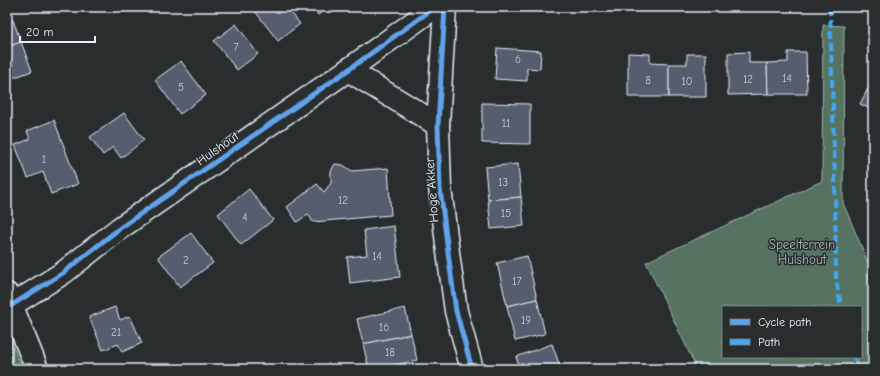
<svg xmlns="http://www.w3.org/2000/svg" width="880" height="376" font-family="'Comic Neue',sans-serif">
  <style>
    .green { fill: #567261; stroke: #9fb2ac; fill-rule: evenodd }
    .building { fill: #545d6e; stroke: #e8f1f8 }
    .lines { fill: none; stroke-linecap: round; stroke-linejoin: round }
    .street-casing { stroke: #e8f1f8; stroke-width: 25 }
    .street { stroke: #2a2d2e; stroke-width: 22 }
    .quiet { stroke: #3fa9f5; stroke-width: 4; stroke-dasharray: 8 4; stroke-linecap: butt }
    .cycleway-casing { stroke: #2a2d2e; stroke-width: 8 }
    .cycleway { stroke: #60a3ed; stroke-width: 5 }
    .labels { text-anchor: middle; stroke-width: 3; stroke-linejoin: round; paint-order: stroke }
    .number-label { font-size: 11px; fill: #c3ccd6 }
    .street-label { font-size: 13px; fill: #e8f1f8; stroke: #2a2d2e }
    .park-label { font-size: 13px; fill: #a6b8b4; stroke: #2a2d2e }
  </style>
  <rect width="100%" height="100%" fill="#2a2d2e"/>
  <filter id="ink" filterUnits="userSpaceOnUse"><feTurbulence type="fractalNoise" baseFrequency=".025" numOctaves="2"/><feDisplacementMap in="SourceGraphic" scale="8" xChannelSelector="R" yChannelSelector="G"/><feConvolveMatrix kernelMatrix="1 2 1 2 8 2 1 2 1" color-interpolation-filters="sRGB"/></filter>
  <g filter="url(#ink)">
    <!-- green -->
    <g class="green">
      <path d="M823,25L844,26L843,203L873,274V369H697L646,262L822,181ZM723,307H861V357H723Z"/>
      <path d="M9,336L22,369H7V337Z"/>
    </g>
    <!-- building -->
    <g class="building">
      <path d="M261,7H287L300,24L278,41L255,11Z"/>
      <path d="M312,7H328L318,15Z"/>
      <path d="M13,20L21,42L7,47V22Z"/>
      <path d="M236,24L258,54L237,70L214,41Z"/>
      <path d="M21,42L32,71L7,80V47Z"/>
      <path d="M497,48L541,51L540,69L527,68V81L495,79Z"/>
      <path d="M749,52V63H767L768,94L728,95V53Z"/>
      <path d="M788,52H806L807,94H768L767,63L788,62Z"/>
      <path d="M628,53L650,54V63L669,64V97H628Z"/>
      <path d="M687,54H706V97H669V64H687Z"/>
      <path d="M181,61L206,95L180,114L155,80Z"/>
      <path d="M873,79V110L860,104Z"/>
      <path d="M482,103L530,104V144L482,143Z"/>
      <path d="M124,113L144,140L121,158L113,147L103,155L90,137Z"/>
      <path d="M54,120L78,184L51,194L43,172L28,178L15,145L30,139L27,131Z"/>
      <path d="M335,164L343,165L352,171L388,168L391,215L313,222L308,214L297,222L287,207L317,184L324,192L331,183V171Z"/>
      <path d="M518,164L521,197L488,200L485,167Z"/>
      <path d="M249,189L273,220L241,245L218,214Z"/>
      <path d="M521,197L524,226L491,229L488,200Z"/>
      <path d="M394,226L400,277L350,283L347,257L367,255L364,230Z"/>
      <path d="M191,233L213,263L180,287L158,257Z"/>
      <path d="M527,256L537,299L507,306L497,263Z"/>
      <path d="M537,299L545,334L515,341L507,306Z"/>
      <path d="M115,307L120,320L130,316L142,343L122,352L118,344L103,350L89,317Z"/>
      <path d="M405,308L411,334L363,344L357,319Z"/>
      <path d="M411,334L417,360L378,369H369L363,344Z"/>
      <path d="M552,344L561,369H520L516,357Z"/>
    </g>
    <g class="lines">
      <!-- street casing -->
      <g class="street-casing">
        <g id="street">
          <path d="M445,7L438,125L440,188L449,260L456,311L472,369"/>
          <path d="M348,70L438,125"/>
          <path d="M7,294L37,369"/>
          <path d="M7,307L12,305L63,273L120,228L348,70L435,7"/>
        </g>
      </g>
      <!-- street -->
      <use href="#street" class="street"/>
      <!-- quiet -->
      <g class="quiet">
        <path d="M830,7L835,183L836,279L841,307"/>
        <path d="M854,357L859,369"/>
      </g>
      <!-- cycleway casing -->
      <g class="cycleway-casing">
        <g id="cycleway">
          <path d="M445,7L438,125L440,188L449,260L456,311L472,369"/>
          <path d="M7,307L12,305L63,273L120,228L348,70L435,7"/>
        </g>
      </g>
      <!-- cycleway -->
      <use href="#cycleway" class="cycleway"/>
    </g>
  </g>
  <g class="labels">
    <!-- number labels -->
    <g class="number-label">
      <text x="236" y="51">7</text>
      <text x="518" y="63">6</text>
      <text x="787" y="82">14</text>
      <text x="748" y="83">12</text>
      <text x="648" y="84">8</text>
      <text x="687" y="85">10</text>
      <text x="181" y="91">5</text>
      <text x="506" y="127">11</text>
      <text x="44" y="163">1</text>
      <text x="503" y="186">13</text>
      <text x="343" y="204">12</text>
      <text x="506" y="217">15</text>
      <text x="245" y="221">4</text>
      <text x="377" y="260">14</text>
      <text x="186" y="264">2</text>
      <text x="517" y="285">17</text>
      <text x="526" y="324">19</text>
      <text x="384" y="331">16</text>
      <text x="116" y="336">21</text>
      <text x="390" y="356">18</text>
    </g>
    <!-- street labels -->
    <g class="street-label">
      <text transform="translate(217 148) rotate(-35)" y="5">Hulshout</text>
      <text transform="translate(431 190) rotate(-94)" y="5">Hoge Akker</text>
    </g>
    <!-- park labels -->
    <g class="park-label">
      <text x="802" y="249">Speelterrein<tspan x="802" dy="15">Hulshout</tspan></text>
    </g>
  </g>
  <!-- margin -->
  <rect width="880" height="376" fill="none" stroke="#2a2d2e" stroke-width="24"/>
  <rect x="12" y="12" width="856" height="352" fill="none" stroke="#e8f1f8" stroke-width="1.5" filter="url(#ink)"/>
  <!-- legend -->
  <rect x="722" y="306" width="140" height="52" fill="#2a2d2e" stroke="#767b7f"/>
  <rect x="730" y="319" width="20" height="6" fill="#60a3ed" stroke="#767b7f"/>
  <text x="758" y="326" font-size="12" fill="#e8f1f8">Cycle path</text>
  <rect x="730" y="339" width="20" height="6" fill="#3fa9f5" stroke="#767b7f"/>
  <text x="758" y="346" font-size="12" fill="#e8f1f8">Path</text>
  <!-- scale -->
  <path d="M20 36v6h75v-6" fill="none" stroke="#e8f1f8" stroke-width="2"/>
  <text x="26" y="36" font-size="12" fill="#e8f1f8" stroke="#2a2d2e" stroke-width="3" paint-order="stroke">20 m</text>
</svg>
